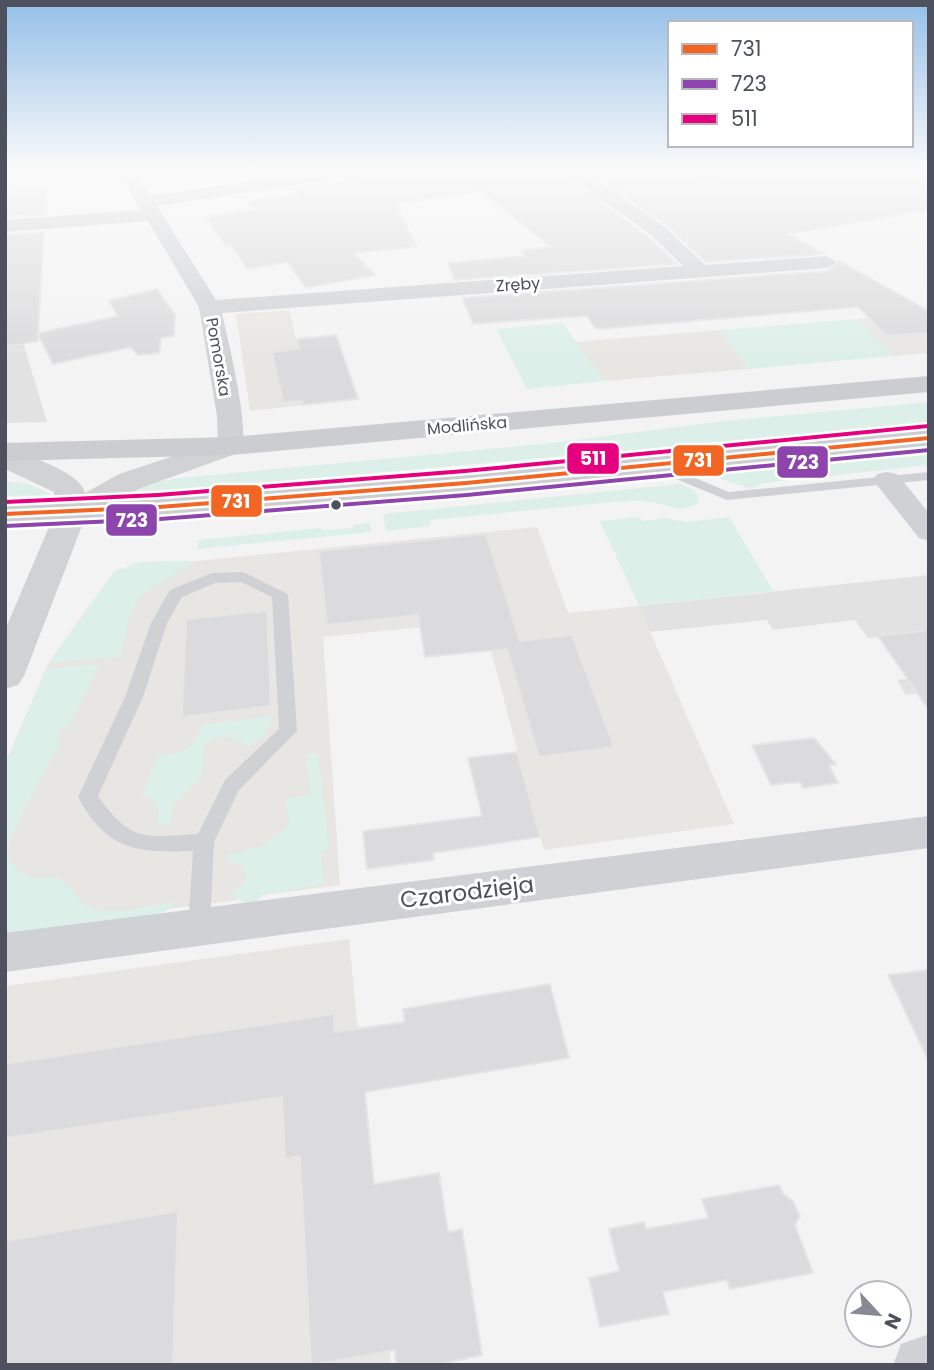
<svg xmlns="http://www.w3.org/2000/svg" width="934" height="1370" font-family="Poppins,sans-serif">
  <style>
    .commercial { fill: #e7e6e2 }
    .education { fill: #e2e2e2 }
    .green { fill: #dcefe8 }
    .building { fill: #dbdbdd; stroke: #e5e5e6; stroke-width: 2 }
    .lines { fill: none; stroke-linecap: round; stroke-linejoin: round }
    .lane { fill: #cfd1d4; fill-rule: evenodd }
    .street { fill: #cfd1d4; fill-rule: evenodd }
    .secondary { fill: #d1d2d4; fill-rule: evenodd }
    .primary { fill: #cccdd0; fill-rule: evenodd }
    .bus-1-casing { stroke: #fff; stroke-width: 5 }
    .bus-2-casing { stroke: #fff; stroke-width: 5 }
    .bus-3-casing { stroke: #fff; stroke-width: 5 }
    .bus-1 { fill: #f26522; fill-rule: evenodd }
    .bus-2 { fill: #8e44ad; fill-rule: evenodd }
    .bus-3 { fill: #e5007d; fill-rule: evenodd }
    .bus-dot { fill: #4c515d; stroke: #fff; stroke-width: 2.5 }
    .labels { text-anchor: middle; stroke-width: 6; stroke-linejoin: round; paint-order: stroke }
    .far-street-label { font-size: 16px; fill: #4c515d; stroke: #fff }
    .near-street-label { font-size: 23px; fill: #4c515d; stroke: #fff }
    .line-badge { stroke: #fff; stroke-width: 2.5 }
    .badge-label { font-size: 19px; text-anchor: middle; font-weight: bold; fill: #fff }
  </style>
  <rect width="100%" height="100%" fill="#f4f3f3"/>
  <!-- commercial -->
  <g class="commercial">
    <path d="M289,310L312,404L250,411L236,314Z"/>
    <path d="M929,314V353L893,356L857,319Z"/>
    <path d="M719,330L749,369L604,381L576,342Z"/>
    <path d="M537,527L568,613L639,606L734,824L544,850L483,621L323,637L340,885L262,895L257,901L250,904L238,900L169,909L150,918L5,937V764L49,662L114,572L140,562L196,561Z"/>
    <path d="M349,939L391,1365H5V986Z"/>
  </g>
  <!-- education -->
  <g class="education">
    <path d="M5,296L12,306L47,422L5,423Z"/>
    <path d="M929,575V692L906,695L897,680L907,679L879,637L868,638L855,620L773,630L767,620L650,632L639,606Z"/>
  </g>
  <!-- green -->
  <g class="green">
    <path d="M857,319L893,356L749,369L719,330Z"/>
    <path d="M563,323L604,381L527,389L496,329Z"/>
    <path d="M929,402V424L145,493L137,491L154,482L179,478L543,444L724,421Z"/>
    <path d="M929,451V465L763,483L752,489L709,475Z"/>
    <path d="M5,481L29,484L53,495L5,496Z"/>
    <path d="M680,484L695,490L699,502C681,516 663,502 643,501C634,500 624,502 614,502L430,520V526L386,531L383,514Z"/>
    <path d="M638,517L643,521L665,518L686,522L729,517L773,591L639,606L600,521Z"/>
    <path d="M370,523L371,532L198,549V540L321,528L322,530L353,528V525Z"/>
    <path d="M195,561L138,597L128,619L121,657L49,662L114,572L140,562Z"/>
    <path d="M99,664L68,728H62L56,739L60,742C51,760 9,834 8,848C8,859 15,869 24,874C36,882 48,874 60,879C72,885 75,897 86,905C103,919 152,905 174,902L169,909L150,918L5,937V764L46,669Z"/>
    <path d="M273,716L264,735L250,747C234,736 221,733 204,745L203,772L194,785L172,806L171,824L156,825C161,811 159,797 141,796L159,755C179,757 198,745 201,725Z"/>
    <path d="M318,753L329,850L321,851L324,884L262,895C253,908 242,903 231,895L246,881L243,866L227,861L226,855C252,851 272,845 289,824L286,798L310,795L306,755Z"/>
  </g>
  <!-- building -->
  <g class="building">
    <path d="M390,167H553L649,237L677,264L455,280L448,263L525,256L522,250L551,247L481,191L396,204L417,247L354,253L375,275L306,288L287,262L248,269L231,246L226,247L206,217L254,210L248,201L299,194L294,188L379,175Z"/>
    <path d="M581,167H675L699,181L786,167H916L929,173V210L788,234L825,254L706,262L666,225Z"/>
    <path d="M47,186L45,214L5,217V192Z"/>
    <path d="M44,232L38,333L118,316L109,301L157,289L175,315L174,336L161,338L159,353L138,355L131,347L53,364L38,334V341L5,347V235Z"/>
    <path d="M839,261L929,311V333L887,336L858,307L599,329L595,328L587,316L473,324L462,298L827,271Z"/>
    <path d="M336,335L358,399L303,405L302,401L283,402L272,352L299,349L297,339Z"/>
    <path d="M486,534L520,641L572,635L614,747L539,757L507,649L425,657L418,615L327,625L319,551Z"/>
    <path d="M267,611L271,706L182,717L186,619Z"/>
    <path d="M929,630V710L878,636Z"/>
    <path d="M814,738L836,764L829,765L838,783L803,788L800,782L771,785L752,745Z"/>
    <path d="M517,752L540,837L433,853L434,860L367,869L363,831L482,816L468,758Z"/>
    <path d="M929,970V1062L888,975Z"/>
    <path d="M550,984L569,1058L365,1092L374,1184L439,1173L448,1232L462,1229L482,1355L437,1365H396L395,1350L311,1365L300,1156L285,1159L282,1097L5,1138V1064L334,1014L335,1032L405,1022L403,1009Z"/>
    <path d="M779,1185L783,1194L793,1201L800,1216L795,1225L813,1273L730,1289L727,1280L663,1292L669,1314L600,1327L589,1278L619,1271L609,1229L644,1222L646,1229L708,1218L702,1199Z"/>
    <path d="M178,1211L173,1365H5V1241Z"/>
  </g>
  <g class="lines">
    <!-- lane -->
    <g class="lane">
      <path d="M659,463L729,492L929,472V480L727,500L654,470V464Z"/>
      <path d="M243,572L288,594L297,731L239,790L214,842L210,928L207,935L199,937L191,935L188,928L193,851C137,853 107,851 78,797L125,697L151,623L170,590L212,573ZM241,582L272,597L279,729L225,780L198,834C145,837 131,843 98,796L143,697L167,623L182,597L215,583Z"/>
    </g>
    <!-- street -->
    <g class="street">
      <path d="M116,167H133L151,196L344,167H387L379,172L157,206L216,300L683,266L651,235L556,167H576L665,227L705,265L827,256L837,262L827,268L222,313C227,337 252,434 240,452H222L218,446L217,416L199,307L148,221L5,232V220L141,210Z"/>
      <path d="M887,472L897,474L929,513V541L919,538L873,480L877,474Z"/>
      <path d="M929,816V848L5,972V933Z"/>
      <path d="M929,1334V1365H893L901,1344Z"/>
    </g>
    <!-- secondary -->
    <path class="secondary" d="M231,437L241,440L246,446L241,452L141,488L85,518L24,676L18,685L5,689V630L55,513L54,492L5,469V449C25,454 81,472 85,493L119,474Z"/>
    <!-- primary -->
    <g class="primary">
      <path d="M929,376V392L231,455L5,461V443L231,437Z"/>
      <path d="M929,429V447C727,468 525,488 322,504C217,512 111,521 5,524V504L159,497L466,474Z"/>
    </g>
    <!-- bus-1 casing -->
    <g class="bus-1-casing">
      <path id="bus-1" d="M929,436V440L466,485L159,509L5,516V512L159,505L466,481Z"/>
    </g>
    <!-- bus-2 casing -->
    <g class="bus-2-casing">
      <path id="bus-2" d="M929,448V452L467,497L160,521L5,528V524L160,517L467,493Z"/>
    </g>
    <!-- bus-3 casing -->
    <g class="bus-3-casing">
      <path id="bus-3" d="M929,424L928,428L465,473L158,497L5,504V500L158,493L465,469Z"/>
    </g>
    <!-- bus-1 -->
    <use href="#bus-1" class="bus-1"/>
    <!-- bus-2 -->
    <use href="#bus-2" class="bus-2"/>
    <!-- bus-3 -->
    <use href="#bus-3" class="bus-3"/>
  </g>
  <!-- sky -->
  <linearGradient id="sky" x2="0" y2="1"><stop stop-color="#94bfe8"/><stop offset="0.47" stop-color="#fafafa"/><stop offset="1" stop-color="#fafafa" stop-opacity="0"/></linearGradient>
  <rect width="934" height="359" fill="url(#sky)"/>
  <!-- markers -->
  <circle class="bus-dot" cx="336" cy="505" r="6"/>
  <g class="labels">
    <!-- far-street labels -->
    <g class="far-street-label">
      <text transform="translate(518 284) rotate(-4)" y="6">Zręby</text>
      <text transform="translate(219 357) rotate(80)" y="6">Pomorska</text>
      <text transform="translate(467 425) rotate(-5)" y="6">Modlińska</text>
    </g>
    <!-- near-street labels -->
    <g class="near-street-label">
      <text transform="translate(467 892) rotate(-7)" y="8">Czarodzieja</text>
    </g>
  </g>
  <g class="line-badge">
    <rect x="566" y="442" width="54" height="33" rx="7" fill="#e5007d"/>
    <rect x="672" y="444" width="53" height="33" rx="7" fill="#f26522"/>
    <rect x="776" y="445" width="53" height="34" rx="7" fill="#8e44ad"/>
    <rect x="210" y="484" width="53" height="34" rx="7" fill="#f26522"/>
    <rect x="105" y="503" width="53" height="34" rx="7" fill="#8e44ad"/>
  </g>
  <g class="badge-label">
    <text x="593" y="465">511</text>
    <text x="698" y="467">731</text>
    <text x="803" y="469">723</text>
    <text x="236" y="508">731</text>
    <text x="132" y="527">723</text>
  </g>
  <!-- border -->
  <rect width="934" height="1370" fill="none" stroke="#4c515d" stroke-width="14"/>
  <!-- legend -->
  <rect x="668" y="21" width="245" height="126" fill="#ffffff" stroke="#b7b9be" stroke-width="2"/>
  <rect x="682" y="44" width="35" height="10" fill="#f26522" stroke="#b7b9be" stroke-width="2"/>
  <text x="731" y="56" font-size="21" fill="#4c515d">731</text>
  <rect x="682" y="79" width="35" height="10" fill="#8e44ad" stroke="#b7b9be" stroke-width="2"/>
  <text x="731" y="91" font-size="21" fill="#4c515d">723</text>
  <rect x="682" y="114" width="35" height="10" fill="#e5007d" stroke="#b7b9be" stroke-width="2"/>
  <text x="731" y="126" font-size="21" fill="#4c515d">511</text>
  <!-- north arrow -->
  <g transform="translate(878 1314) rotate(116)"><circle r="33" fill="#ffffff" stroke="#b7b9be" stroke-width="2"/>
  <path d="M0-5L12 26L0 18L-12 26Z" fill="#878a92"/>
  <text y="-10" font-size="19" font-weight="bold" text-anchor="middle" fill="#4c515d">N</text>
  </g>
</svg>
